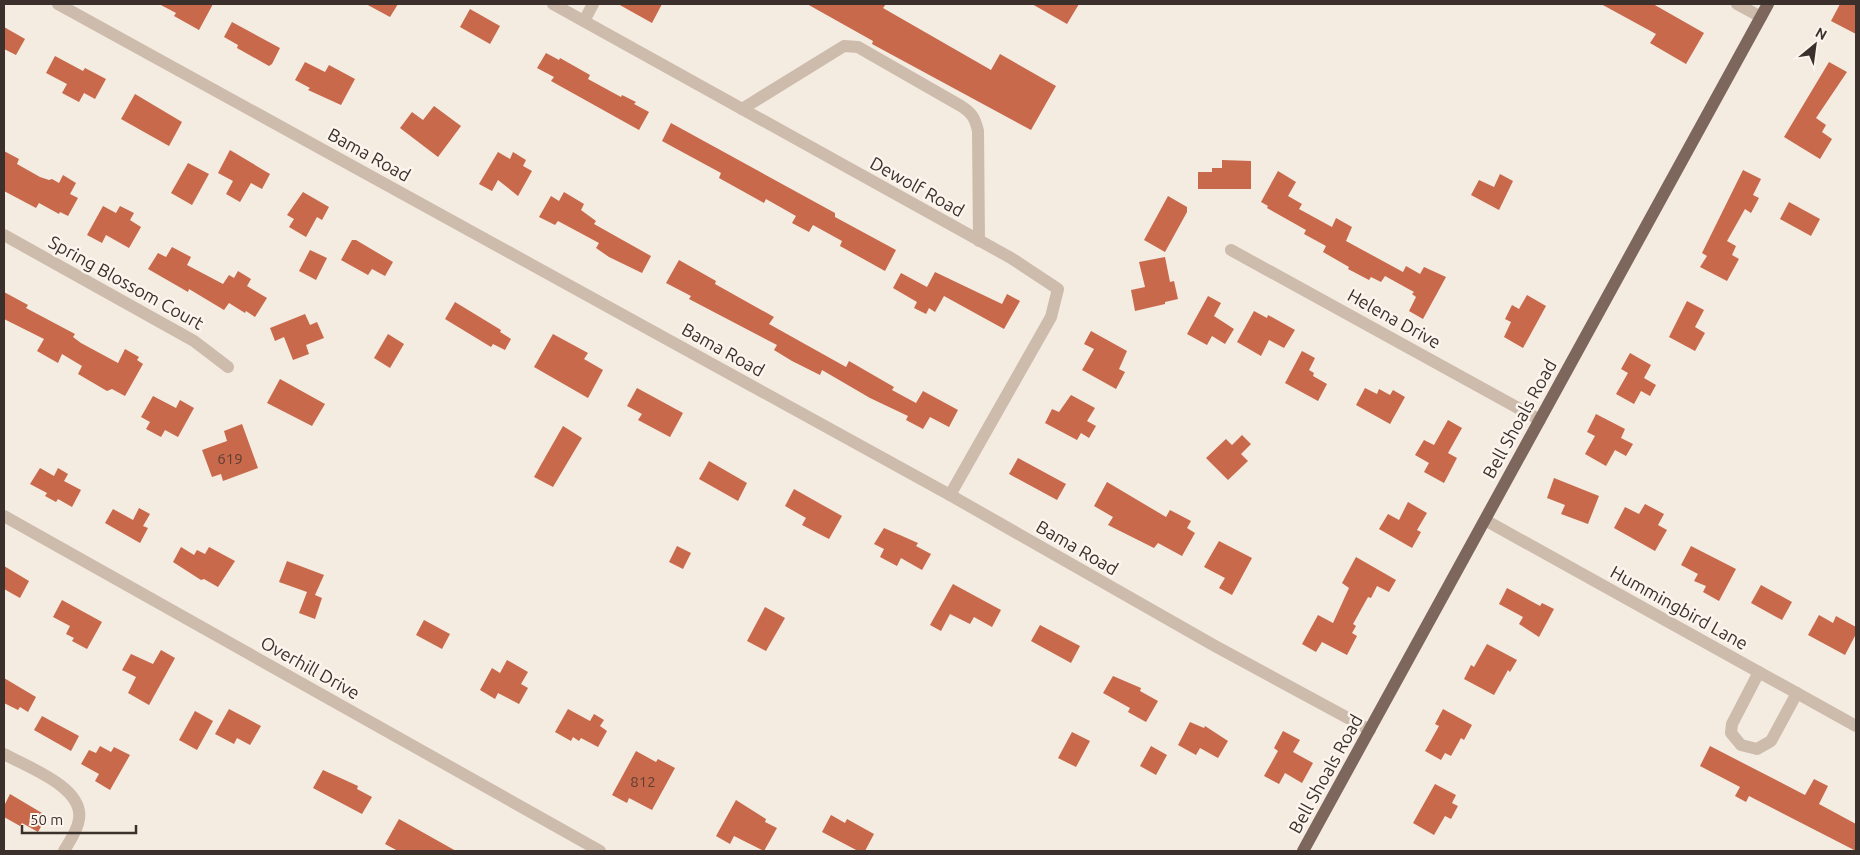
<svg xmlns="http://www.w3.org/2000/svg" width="1860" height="855" font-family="Ubuntu,sans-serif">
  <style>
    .building { fill: #c8694b }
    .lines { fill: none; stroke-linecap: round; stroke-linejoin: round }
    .minor { stroke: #cdbbac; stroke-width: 12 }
    .major { stroke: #7d675c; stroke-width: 12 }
    .labels { text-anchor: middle; stroke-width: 5; stroke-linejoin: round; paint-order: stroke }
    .number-label { font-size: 15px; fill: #5e3e33 }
    .street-label { font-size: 18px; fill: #3b302b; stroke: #fbf5ee }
  </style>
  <rect width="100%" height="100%" fill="#f4ebe1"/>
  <!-- building -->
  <g class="building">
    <path d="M159,4H213L199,30L174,16L176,13Z"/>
    <path d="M366,4H398L390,17Z"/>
    <path d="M618,4H662L652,23Z"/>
    <path d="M807,4H886L883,8L991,70L1000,54L1056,86L1031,130L872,44L873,41Z"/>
    <path d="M1032,4H1079L1067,24Z"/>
    <path d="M1601,4H1653L1704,33L1686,64L1650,43L1656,34Z"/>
    <path d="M1840,4H1856V34L1831,21Z"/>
    <path d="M470,9L500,26L490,44L460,27Z"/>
    <path d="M232,22L280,48L272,64L269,66L237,48L238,45L224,37Z"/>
    <path d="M4,27L25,39L16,55L4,49Z"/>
    <path d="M546,53L559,60L560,58L590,75L588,79L621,97L622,95L636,102L634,104L649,112L639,130L551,81L554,77L537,68Z"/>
    <path d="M55,56L83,71L85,68L106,79L95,99L84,93L79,102L62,93L67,84L46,73Z"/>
    <path d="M305,62L325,72L329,65L355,79L341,105L308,90L310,88L295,80Z"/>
    <path d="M1829,62L1847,72L1816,118L1826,125L1822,132L1832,139L1820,159L1784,137Z"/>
    <path d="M135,94L182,122L169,146L121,119Z"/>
    <path d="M434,106L461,126L438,157L400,128L412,112L423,120Z"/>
    <path d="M671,123L835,213V217L896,250L885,271L840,246L842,241L813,225L809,232L792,223L796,216L766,199L764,203L719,178L721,173L662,141Z"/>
    <path d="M230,150L270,174L262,189L251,183L240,202L226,194L233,181L218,173Z"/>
    <path d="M4,151L19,159L17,164L40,177L49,180L52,179L59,183L63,175L76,183L70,194L78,198L68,216L60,212L59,214L39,203L36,208L4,191Z"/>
    <path d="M498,152L510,159L513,152L526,160L523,166L532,171L518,196L498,180L492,191L479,184Z"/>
    <path d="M1222,160L1251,161V189H1198V172H1212V168H1222Z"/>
    <path d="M188,163L209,174L192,205L171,193Z"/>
    <path d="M1743,170L1761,179L1753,195L1759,198L1751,213L1745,209L1727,241L1736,246L1732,255L1739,259L1727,281L1700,267L1707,256L1702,253Z"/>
    <path d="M1278,171L1296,182L1288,196L1302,204L1299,209L1332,227L1336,218L1352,227L1346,241L1403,272L1406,266L1420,274L1424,267L1446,277L1423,319L1409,311L1416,297L1412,294L1414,292L1385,276L1381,282L1371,277L1369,280L1348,269L1349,267L1323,252L1326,246L1304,234L1306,230L1267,208L1268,206L1261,202Z"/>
    <path d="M1500,174L1513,181L1499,210L1471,195L1479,180L1494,187Z"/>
    <path d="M303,192L329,207L322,220L317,217L306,237L289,227L294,219L287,215Z"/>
    <path d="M564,192L584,204L581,210L596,221L594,224L651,256L642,273L609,257L596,248L599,243L558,221L555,225L539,217L551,196L559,201Z"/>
    <path d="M1168,196L1187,207V212L1165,252L1144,240Z"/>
    <path d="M1789,202L1820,219L1811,236L1780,219Z"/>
    <path d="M103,206L116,213L120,206L134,213L130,220L141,227L129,248L106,235L102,243L87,235Z"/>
    <path d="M352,240H356L393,262L385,276L372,269L368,275L341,260Z"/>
    <path d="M172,247L191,257L187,265L223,284L229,275L234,278L238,271L251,279L247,286L267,298L255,317L246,311L245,313L229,303L224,310L189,289L188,292L148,269L158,253L166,257Z"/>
    <path d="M310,250L327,258L316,280L299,271Z"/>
    <path d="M1165,257L1170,282L1174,281L1178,299L1165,302V304L1135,311L1131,290L1145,287L1139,262Z"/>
    <path d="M679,260L716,281L715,284L774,317L769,324L846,367L849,361L894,387L892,390L916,403L923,391L958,410L949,427L930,417L923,429L906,420L908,416L870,398L822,370L820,375L792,361L774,350L777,345L689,299L691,296L666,283Z"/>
    <path d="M935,272L1002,304L1007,294L1020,301L1004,329L944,296L935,312L929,308L926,314L914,308L917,302L893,288L901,273L927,287Z"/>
    <path d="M4,292L28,305L26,308L75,334L73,337L81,343L118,363L125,349L139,357L137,360L143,364L125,396L112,389L107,391L78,374L82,366L62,354L58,363L37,351L44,339L4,319Z"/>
    <path d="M1527,295L1546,306L1523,348L1504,337L1511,322L1505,319L1512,305L1519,309Z"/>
    <path d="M1208,296L1221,303L1214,316L1234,329L1225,344L1212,336L1207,345L1187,334Z"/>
    <path d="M1687,301L1704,310L1695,327L1705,333L1695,351L1669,337Z"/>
    <path d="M455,302L501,330L500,332L511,339L505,350L493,344L491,347L445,319Z"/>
    <path d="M1254,311L1267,318L1268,315L1295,330L1284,348L1269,340L1261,356L1237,342Z"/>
    <path d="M305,314L310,325L317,322L324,338L306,345L309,354L293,360L284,337L275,341L270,328Z"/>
    <path d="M1091,331L1127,351L1119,369L1125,372L1116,389L1082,370L1094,349L1084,344Z"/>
    <path d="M388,334L404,344L390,368L374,358Z"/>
    <path d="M553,334L588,353L584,359L603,370L588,398L534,367Z"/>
    <path d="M1302,351L1315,358L1309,370L1314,373L1313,376L1327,384L1318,401L1285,383Z"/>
    <path d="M1630,353L1651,365L1644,378L1656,385L1650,396L1641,391L1634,404L1616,394L1628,373L1621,369Z"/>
    <path d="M280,379L325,404L312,426L267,403Z"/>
    <path d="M637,388L683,413L670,437L638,420L642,414L627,406Z"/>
    <path d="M1365,388L1377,394L1379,389L1390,395L1393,390L1405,397L1390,424L1356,405Z"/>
    <path d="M1071,395L1095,408L1087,421L1096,426L1089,438L1081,433L1077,440L1045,423L1052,409L1059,412Z"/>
    <path d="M153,396L176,408L180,400L194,408L178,437L165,430L161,437L146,429L150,422L141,417Z"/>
    <path d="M1596,414L1625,429L1621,438L1633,444L1626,456L1615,450L1606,466L1585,454L1595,436L1587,432Z"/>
    <path d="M1448,420L1462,428L1448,453L1457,458L1444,483L1424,472L1429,463L1415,455L1424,440L1434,445Z"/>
    <path d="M242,424L258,468L223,481L221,474L212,477L202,450L227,441L224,431Z"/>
    <path d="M563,426L582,438L553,487L534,477Z"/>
    <path d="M1242,435L1251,444L1241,454L1248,461L1228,480L1206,458L1226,439L1232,445Z"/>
    <path d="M1018,458L1066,484L1057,500L1009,474Z"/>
    <path d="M709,461L747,483L738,501L699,479Z"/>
    <path d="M40,468L54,476L58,468L68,474L64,481L81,490L72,507L58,499L56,502L45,496L47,493L30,484Z"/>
    <path d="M1554,478L1599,496L1588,524L1561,514L1565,505L1547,498Z"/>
    <path d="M1107,482L1166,517L1170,510L1191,521L1187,528L1195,533L1182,556L1158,543L1154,548L1108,525L1113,517L1094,506Z"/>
    <path d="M794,489L842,516L829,539L802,525L806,518L785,506Z"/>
    <path d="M1408,502L1427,513L1417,530L1421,532L1412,548L1379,529L1388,514L1399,520Z"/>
    <path d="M1645,504L1664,514L1658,525L1667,530L1655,551L1614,528L1625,507L1639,514Z"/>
    <path d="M139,508L150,514L143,526L148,528L140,543L105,523L113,509L133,520Z"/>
    <path d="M884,528L918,543L916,546L931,554L922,570L901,558L897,566L880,557L884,549L874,544Z"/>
    <path d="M1219,541L1252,558L1232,595L1219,588L1225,578L1204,567Z"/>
    <path d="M677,546L691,553L683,569L669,562Z"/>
    <path d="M1691,546L1736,569L1719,601L1703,592L1706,586L1694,581L1698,574L1681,565Z"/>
    <path d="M181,547L194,555L197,550L205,554L209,547L235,561L218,587L204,579L201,580L173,562Z"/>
    <path d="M1356,557L1396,580L1389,592L1377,586L1371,598L1368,597L1353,624L1356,626L1352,633L1357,636L1347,655L1322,642L1316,652L1302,644L1318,615L1333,623L1349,588L1342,583Z"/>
    <path d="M287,561L324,575L315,595L322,598L315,619L299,613L307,592L279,582Z"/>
    <path d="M4,566L29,581L20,598L4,589Z"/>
    <path d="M953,584L1001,610L992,627L974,617L970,624L950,614L941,631L930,625Z"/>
    <path d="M1761,585L1792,602L1782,620L1751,603Z"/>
    <path d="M1507,588L1540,606L1542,603L1554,609L1539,637L1519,624L1523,617L1499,604Z"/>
    <path d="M62,600L102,622L87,649L72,641L74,638L66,634L70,626L53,617Z"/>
    <path d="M765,607L785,618L766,651L747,641Z"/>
    <path d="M1819,615L1833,623L1836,616L1856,627V634L1845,655L1808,635Z"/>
    <path d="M424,620L450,634L442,649L416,635Z"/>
    <path d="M1040,625L1080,646L1071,663L1031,641Z"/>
    <path d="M1487,644L1517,660L1510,672L1508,670L1494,695L1464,679L1471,665L1474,667Z"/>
    <path d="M161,650L175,658L149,705L128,693L136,677L122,670L131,654L153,664Z"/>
    <path d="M507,660L528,672L521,684L528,688L519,704L498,693L495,699L480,690L492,668L500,673Z"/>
    <path d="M1113,676L1141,688L1140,691L1158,701L1146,722L1128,712L1130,708L1103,693Z"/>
    <path d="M4,678L36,697L28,712L20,707L18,710L4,703Z"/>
    <path d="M229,709L261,726L250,745L237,738L234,744L215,734Z"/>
    <path d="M568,709L590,721L594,714L604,720L600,726L607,731L598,747L581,738L579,741L573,737L571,741L555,732Z"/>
    <path d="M1443,709L1472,725L1464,740L1461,738L1451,756L1445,753L1441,760L1425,751L1439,726L1435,724Z"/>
    <path d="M195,711L213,721L197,750L179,740Z"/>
    <path d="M42,716L79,736L71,751L34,730Z"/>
    <path d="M1190,722L1204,728L1205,726L1228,741L1218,758L1200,748L1196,755L1178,745Z"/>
    <path d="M1283,731L1300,740L1293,752L1313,763L1302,783L1285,773L1279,784L1264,776L1278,751L1274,748Z"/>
    <path d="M1072,732L1090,741L1076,767L1058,758Z"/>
    <path d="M100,746L111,752L114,747L130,755L110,790L95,781L99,774L81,764L89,750L96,753Z"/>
    <path d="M1151,746L1167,755L1156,775L1140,766Z"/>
    <path d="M1710,746L1805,795L1814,779L1828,786L1819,804L1856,824V851L1749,796L1746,802L1735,796L1740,787L1700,766Z"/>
    <path d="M636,751L656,762L658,759L675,768L652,810L629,798L627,803L612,795Z"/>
    <path d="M323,770L358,786L357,789L372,797L362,814L313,788Z"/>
    <path d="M1435,784L1456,795L1452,803L1458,806L1451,819L1445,816L1434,835L1413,823Z"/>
    <path d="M10,794L47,816L38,832L22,823L20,826L4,817V806Z"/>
    <path d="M736,800L766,819L765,822L777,828L764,851L734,836L730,844L716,836Z"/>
    <path d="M831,815L845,823L847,819L874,834L865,851H858L822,832Z"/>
    <path d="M399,819L456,851H398L385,844Z"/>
  </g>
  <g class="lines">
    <!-- minor -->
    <g class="minor">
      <path d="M58,4L950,495L1215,646L1370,730"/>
      <path d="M553,4L1011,258L1058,289L1051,317L950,495"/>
      <path d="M1737,4L1761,17"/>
      <path d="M584,21L593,4"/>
      <path d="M742,109L844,46L858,47L961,106C972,113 975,118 978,131L979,241"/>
      <path d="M4,235L194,341L228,367"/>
      <path d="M1231,250L1540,420"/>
      <path d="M4,516L600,851"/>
      <path d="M1485,520L1856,726"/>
      <path d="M1759,672L1732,724L1731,733L1741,745L1757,749L1771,741L1797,693"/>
      <path d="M4,754C27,767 84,787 79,819C78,830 69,842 64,851"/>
    </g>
    <!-- major -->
    <path class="major" d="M1303,851L1768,4"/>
  </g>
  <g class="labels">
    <!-- number labels -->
    <g class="number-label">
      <text x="230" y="464">619</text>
      <text x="643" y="787">812</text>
    </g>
    <!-- street labels -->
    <g class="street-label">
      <text transform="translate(369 155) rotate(29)" y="6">Bama Road</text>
      <text transform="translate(917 187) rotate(29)" y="6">Dewolf Road</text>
      <text transform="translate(126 283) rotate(29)" y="6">Spring Blossom Court</text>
      <text transform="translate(1394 319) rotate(29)" y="6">Helena Drive</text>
      <text transform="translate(723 350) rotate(29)" y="6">Bama Road</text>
      <text transform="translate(1520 419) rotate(-61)" y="6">Bell Shoals Road</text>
      <text transform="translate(1077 548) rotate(30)" y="6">Bama Road</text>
      <text transform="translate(1679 608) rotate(29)" y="6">Hummingbird Lane</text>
      <text transform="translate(310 668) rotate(29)" y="6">Overhill Drive</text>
      <text transform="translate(1326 774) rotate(-61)" y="6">Bell Shoals Road</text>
    </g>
  </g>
  <!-- border -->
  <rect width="1860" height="855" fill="none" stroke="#3b302b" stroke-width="10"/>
  <!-- north arrow -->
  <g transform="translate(1815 45) rotate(29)" stroke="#fbf5ee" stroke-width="4" paint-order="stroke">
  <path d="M0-4L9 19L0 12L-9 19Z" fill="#3b302b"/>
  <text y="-8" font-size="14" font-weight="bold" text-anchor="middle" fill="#3b302b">N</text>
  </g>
  <!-- scale -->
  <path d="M22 825v8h114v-8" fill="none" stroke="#3b302b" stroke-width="2.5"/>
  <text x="30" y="825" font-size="15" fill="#3b302b" stroke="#fbf5ee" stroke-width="4" paint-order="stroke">50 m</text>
</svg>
